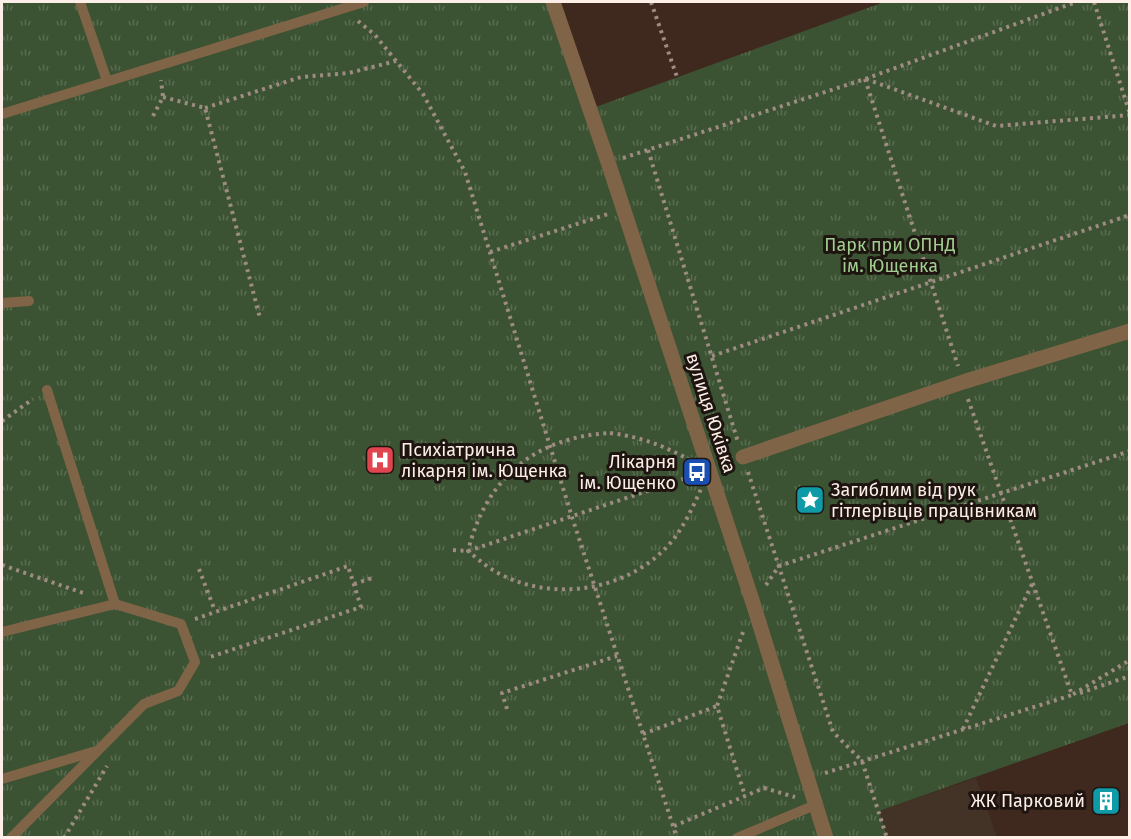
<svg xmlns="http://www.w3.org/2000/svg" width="1131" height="839" font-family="'Fira Sans',sans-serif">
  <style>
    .commercial { fill: #423326 }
    .park { fill: url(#park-tufts) }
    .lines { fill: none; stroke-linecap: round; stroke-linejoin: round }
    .path { stroke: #9e8b82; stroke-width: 4; stroke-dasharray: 3 4.5; stroke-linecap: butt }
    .lane { stroke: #806447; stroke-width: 10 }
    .street { stroke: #806447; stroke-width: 15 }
    .labels { text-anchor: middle; stroke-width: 6; stroke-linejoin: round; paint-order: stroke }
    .park-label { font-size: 18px; fill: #a1cd91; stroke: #1e1410 }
    .street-label { font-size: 18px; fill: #fdeee7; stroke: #1e1410 }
    .poi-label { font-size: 18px; fill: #fdeee7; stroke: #1e1410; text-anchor: start }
  </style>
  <defs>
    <pattern id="park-tufts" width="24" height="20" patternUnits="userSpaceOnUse" patternTransform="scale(1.5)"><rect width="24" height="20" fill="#3b5332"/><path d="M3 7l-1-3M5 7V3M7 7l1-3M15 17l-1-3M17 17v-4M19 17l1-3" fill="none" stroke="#586c50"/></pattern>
  </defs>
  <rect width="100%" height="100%" fill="#3f281e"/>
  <!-- commercial -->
  <path class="commercial" d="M976,778L997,837H887L878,811Z"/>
  <!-- park -->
  <path class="park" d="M2,2H553L590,109L884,2H1129V723L879,811L887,837L2,838Z"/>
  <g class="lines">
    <!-- path -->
    <g class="path">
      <path d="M651,2L677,77"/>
      <path d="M1094,2L1130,114"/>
      <path d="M358,21L375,35L423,94L465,172L572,517L677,838"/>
      <path d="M865,79L958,366"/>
      <path d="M866,79L996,126L1130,115"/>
      <path d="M163,97L205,108L260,318"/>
      <path d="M205,108L301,77L349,73L396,61"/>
      <path d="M153,116L163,97L161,80"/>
      <path d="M648,150L738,442"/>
      <path d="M623,158L865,79L1076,2"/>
      <path d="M490,252L608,214"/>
      <path d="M712,356L1130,215"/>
      <path d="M968,399L1072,695L1130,660"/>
      <path d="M2,421L33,399"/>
      <path d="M610,433C650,438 675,451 709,471C699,493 690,516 676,536C638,587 563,603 506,577C492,571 480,561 468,551C486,478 535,437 610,433Z"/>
      <path d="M748,472L833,732L862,761L887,838"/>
      <path d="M453,550L468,551L692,476"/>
      <path d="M2,565L86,594"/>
      <path d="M199,569L215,611"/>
      <path d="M354,584L375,577"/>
      <path d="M766,585L779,566L1130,451"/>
      <path d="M195,619L348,566L361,607L210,657"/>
      <path d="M743,632L717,706L745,796"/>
      <path d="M1080,693L1130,676"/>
      <path d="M507,709L502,693L617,656"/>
      <path d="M963,729L1032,584"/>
      <path d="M643,734L717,706"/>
      <path d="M825,773L1072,695"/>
      <path d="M674,826L764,788L795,797"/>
      <path d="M64,838L107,766"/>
    </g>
    <!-- lane -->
    <g class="lane">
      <path d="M80,2L107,81"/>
      <path d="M2,114L364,2"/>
      <path d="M2,303L29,301"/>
      <path d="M2,632L115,604L47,390"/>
      <path d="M2,779L96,751"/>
      <path d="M11,838L144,704L178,691L195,662L181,624L115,604"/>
      <path d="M737,838L815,805"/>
    </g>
    <!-- street -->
    <g class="street">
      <path d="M553,2L608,162L753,603L826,838"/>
      <path d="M743,457L963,382L1130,331"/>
    </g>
  </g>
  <!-- icons -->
  <defs>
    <g id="hospital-square" transform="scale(1.5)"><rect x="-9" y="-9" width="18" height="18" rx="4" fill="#e0444e" stroke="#1e1410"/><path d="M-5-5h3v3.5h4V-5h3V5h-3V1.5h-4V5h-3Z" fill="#fff"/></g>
    <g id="bus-square" transform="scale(1.5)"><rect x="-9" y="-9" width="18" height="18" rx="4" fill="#1a4fb4" stroke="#1e1410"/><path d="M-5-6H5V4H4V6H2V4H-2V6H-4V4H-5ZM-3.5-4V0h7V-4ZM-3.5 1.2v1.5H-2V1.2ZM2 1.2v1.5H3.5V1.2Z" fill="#fff"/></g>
    <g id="sight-square" transform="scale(1.5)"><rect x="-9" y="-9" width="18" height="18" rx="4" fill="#0f9aa8" stroke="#1e1410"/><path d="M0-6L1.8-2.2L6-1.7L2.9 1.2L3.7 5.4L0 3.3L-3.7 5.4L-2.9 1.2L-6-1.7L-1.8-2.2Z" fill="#fff"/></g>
    <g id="building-square" transform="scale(1.5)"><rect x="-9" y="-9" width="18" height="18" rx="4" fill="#0f9aa8" stroke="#1e1410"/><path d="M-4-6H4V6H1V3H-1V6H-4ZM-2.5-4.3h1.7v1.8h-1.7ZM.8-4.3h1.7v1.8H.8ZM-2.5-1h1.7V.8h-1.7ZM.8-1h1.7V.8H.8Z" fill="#fff"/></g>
  </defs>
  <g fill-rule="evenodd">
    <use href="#hospital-square" x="380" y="460"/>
    <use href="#bus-square" x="697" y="472"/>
    <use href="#sight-square" x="810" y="500"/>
    <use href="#building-square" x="1106" y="801"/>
  </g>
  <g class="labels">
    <!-- park labels -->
    <g class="park-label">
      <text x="890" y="251">Парк при ОПНД<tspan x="890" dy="21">ім. Ющенка</tspan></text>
    </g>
    <!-- street labels -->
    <g class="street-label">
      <text transform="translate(711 413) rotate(72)" y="6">вулиця Юківка</text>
    </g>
    <!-- poi labels -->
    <g class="poi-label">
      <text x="401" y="456">Психіатрична<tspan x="401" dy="21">лікарня ім. Ющенка</tspan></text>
      <text x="676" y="468" text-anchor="end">Лікарня<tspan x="676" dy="21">ім. Ющенко</tspan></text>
      <text x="831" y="496">Загиблим від рук<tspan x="831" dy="21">гітлерівців працівникам</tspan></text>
      <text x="1085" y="807" text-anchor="end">ЖК Парковий</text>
    </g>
  </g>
  <!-- border -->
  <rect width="1131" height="839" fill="none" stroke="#fdeee7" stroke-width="6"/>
</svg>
